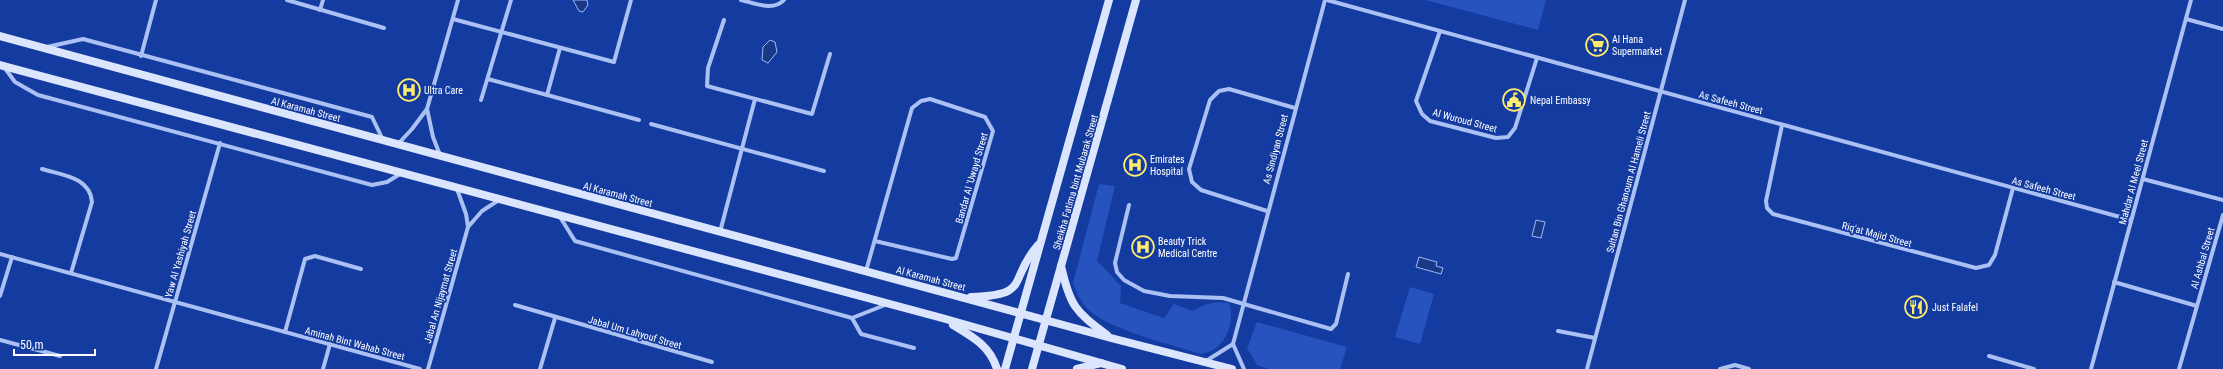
<svg xmlns="http://www.w3.org/2000/svg" width="2223" height="369" font-family="'Roboto Condensed',sans-serif">
  <style>
    .green { fill: #2653be }
    .water { fill: #1a3886; stroke: #9ebaf7 }
    .lines { fill: none; stroke-linecap: round; stroke-linejoin: round }
    .street { stroke: #abc1f4; stroke-width: 4 }
    .secondary { stroke: #dbe5fd; stroke-width: 8 }
    .labels { text-anchor: middle; stroke-width: 3.5; stroke-linejoin: round; paint-order: stroke }
    .poi-label { font-size: 10px; fill: #fff; stroke: #133ba0; text-anchor: start }
    .street-label { font-size: 10px; fill: #fff; stroke: #133ba0 }
  </style>
  <rect width="100%" height="100%" fill="#133ba0"/>
  <!-- green -->
  <g class="green">
    <path d="M1425,0H1546L1538,30Z"/>
    <path d="M1099,184L1115,186L1097,261L1121,286L1120,303L1164,318L1174,304L1193,311C1207,303 1214,301 1229,303C1235,318 1228,342 1213,350C1210,352 1205,353 1201,354C1176,346 1108,329 1090,311C1081,303 1077,294 1073,283Z"/>
    <path d="M1410,287L1434,294L1420,344L1395,337Z"/>
    <path d="M1257,322L1347,347L1340,369H1268L1257,365L1247,348Z"/>
  </g>
  <!-- water -->
  <g class="water">
    <path d="M573,0H587L588,5L583,12L579,11Z"/>
    <path d="M770,40L775,42L777,52L768,63L762,60L763,47Z"/>
    <path d="M1536,220L1545,222L1541,238L1532,236Z"/>
    <path d="M1419,257L1437,262L1436,266L1443,268L1441,274L1416,267Z"/>
  </g>
  <g class="lines">
    <!-- street -->
    <g class="street">
      <path d="M287,0L384,28"/>
      <path d="M741,0C755,3 773,12 784,0"/>
      <path d="M1327,0L2131,220"/>
      <path d="M320,10L323,0"/>
      <path d="M453,19L614,62L631,0"/>
      <path d="M2186,19L2223,29"/>
      <path d="M724,20L708,68L707,86L812,114L830,54"/>
      <path d="M1440,31L1416,101L1422,114L1430,121L1496,138L1508,137L1515,128L1537,58"/>
      <path d="M47,47L83,39L372,117L383,140"/>
      <path d="M141,56L156,0"/>
      <path d="M4,67L15,82L38,95L372,185L387,182L400,174"/>
      <path d="M488,79L639,120"/>
      <path d="M547,95L560,48"/>
      <path d="M481,100L511,0"/>
      <path d="M427,109L433,137L440,155"/>
      <path d="M651,124L824,171"/>
      <path d="M1782,125L1766,201L1767,208L1773,214L1976,268L1989,265L1995,255L2013,188"/>
      <path d="M398,144L412,129L427,109L458,0"/>
      <path d="M42,169C62,175 90,177 92,202L71,273"/>
      <path d="M2143,179L2223,200"/>
      <path d="M457,189L466,214L468,227L482,211L499,200"/>
      <path d="M1129,205L1115,263L1117,272L1124,280L1144,291L1170,296L1223,298L1331,329L1336,324L1348,274"/>
      <path d="M1267,211L1201,190L1192,182L1189,169L1210,100L1219,91L1229,89L1295,108"/>
      <path d="M560,217L575,241L852,318L885,305"/>
      <path d="M720,232L755,99"/>
      <path d="M0,254L420,369"/>
      <path d="M866,271L912,108L921,101L930,99L985,117L993,131L956,258L952,259L875,241"/>
      <path d="M2114,282L2197,306"/>
      <path d="M0,296L12,257"/>
      <path d="M515,305L712,362"/>
      <path d="M852,318L861,334L914,348"/>
      <path d="M1558,331L1595,338"/>
      <path d="M285,332L305,259L315,256L361,269"/>
      <path d="M0,340L60,356"/>
      <path d="M1989,356L2034,369"/>
      <path d="M1206,361L1233,344"/>
      <path d="M156,369L220,143"/>
      <path d="M323,369L330,344"/>
      <path d="M428,369L468,227"/>
      <path d="M540,369L555,318"/>
      <path d="M1244,369L1233,344L1325,0"/>
      <path d="M1587,369L1685,0"/>
      <path d="M1720,369L1735,365L1749,369"/>
      <path d="M2091,369L2191,0"/>
      <path d="M2179,369L2223,215"/>
    </g>
    <!-- secondary -->
    <g class="secondary">
      <path d="M0,36L1111,338L1232,369"/>
      <path d="M0,65L942,318L1122,369"/>
      <path d="M1061,266C1070,306 1075,311 1107,335"/>
      <path d="M971,297C1032,295 1007,281 1038,245"/>
      <path d="M953,325C973,337 990,346 997,369"/>
      <path d="M1005,369L1109,0"/>
      <path d="M1032,369L1136,0"/>
      <path d="M1077,369L1101,363"/>
    </g>
  </g>
  <!-- icons -->
  <defs>
    <g id="supermarket-ring" transform="scale(1.15)"><circle r="9.5" fill="#133ba0" stroke="#ffeb6f" stroke-width="1.5"/><path d="M-6-5.5h2.5l.6 2H6L4.5 2H-2.5L-4.4-4H-6ZM-1.5 3.2a1.3 1.3 0 1 0 .1 0ZM3 3.2a1.3 1.3 0 1 0 .1 0Z" fill="#ffeb6f"/></g>
    <g id="hospital-ring" transform="scale(1.15)"><circle r="9.5" fill="#133ba0" stroke="#ffeb6f" stroke-width="1.5"/><path d="M-5-5h3v3.5h4V-5h3V5h-3V1.5h-4V5h-3Z" fill="#ffeb6f"/></g>
    <g id="civic-ring" transform="scale(1.15)"><circle r="9.5" fill="#133ba0" stroke="#ffeb6f" stroke-width="1.5"/><path d="M-.6-6.5H3V-4.5H.6V-3L4-1V1h2V6H-6V1h2V-1L-.6-3ZM-1.2 2.5V6h2.4V2.5Z" fill="#ffeb6f"/></g>
    <g id="restaurant-ring" transform="scale(1.15)"><circle r="9.5" fill="#133ba0" stroke="#ffeb6f" stroke-width="1.5"/><path d="M-5-6h1v4h1v-4h1v4h1v-4h1v5L-1.5 .5V6h-2V.5L-5-1ZM5-6V6H3V1.5H1.5Q1.5-4 5-6Z" fill="#ffeb6f"/></g>
  </defs>
  <g fill-rule="evenodd">
    <use href="#supermarket-ring" x="1597" y="45"/>
    <use href="#hospital-ring" x="409" y="90"/>
    <use href="#civic-ring" x="1514" y="100"/>
    <use href="#hospital-ring" x="1135" y="165"/>
    <use href="#hospital-ring" x="1143" y="247"/>
    <use href="#restaurant-ring" x="1916" y="307"/>
  </g>
  <g class="labels">
    <!-- poi labels -->
    <g class="poi-label">
      <text x="1612" y="43">Al Hana<tspan x="1612" dy="12">Supermarket</tspan></text>
      <text x="424" y="94">Ultra Care</text>
      <text x="1530" y="104">Nepal Embassy</text>
      <text x="1150" y="163">Emirates<tspan x="1150" dy="12">Hospital</tspan></text>
      <text x="1158" y="245">Beauty Trick<tspan x="1158" dy="12">Medical Centre</tspan></text>
      <text x="1932" y="311">Just Falafel</text>
    </g>
    <!-- street labels -->
    <g class="street-label">
      <text transform="translate(1731 102) rotate(15)" y="4">As Safeeh Street</text>
      <text transform="translate(306 109) rotate(15)" y="4">Al Karamah Street</text>
      <text transform="translate(1465 120) rotate(15)" y="4">Al Wuroud Street</text>
      <text transform="translate(1275 149) rotate(-75)" y="4">As Sindiyan Street</text>
      <text transform="translate(971 178) rotate(-74)" y="4">Bandar Al 'Uwayd Street</text>
      <text transform="translate(1075 182) rotate(-74)" y="4">Sheikha Fatima bint Mubarak Street</text>
      <text transform="translate(1628 182) rotate(-75)" y="4">Sultan Bin Ghanoum Al Hameli Street</text>
      <text transform="translate(2133 182) rotate(-75)" y="4">Mahdar Al Meel Street</text>
      <text transform="translate(2044 188) rotate(15)" y="4">As Safeeh Street</text>
      <text transform="translate(618 194) rotate(15)" y="4">Al Karamah Street</text>
      <text transform="translate(1877 234) rotate(15)" y="4">Riq'at Majid Street</text>
      <text transform="translate(180 254) rotate(-74)" y="4">Yaw Al Yashiyah Street</text>
      <text transform="translate(2202 258) rotate(-74)" y="4">Al Ashbal Street</text>
      <text transform="translate(931 278) rotate(15)" y="4">Al Karamah Street</text>
      <text transform="translate(440 296) rotate(-74)" y="4">Jabal An Nijaymat Street</text>
      <text transform="translate(635 332) rotate(16)" y="4">Jabal Um Lahyouf Street</text>
      <text transform="translate(355 343) rotate(15)" y="4">Aminah Bint Wahab Street</text>
    </g>
  </g>
  <!-- scale -->
  <path d="M14 349v6h81v-6" fill="none" stroke="#ffffff" stroke-width="2"/>
  <text x="20" y="349" font-size="12" fill="#ffffff" stroke="#133ba0" stroke-width="3" paint-order="stroke">50 m</text>
</svg>
